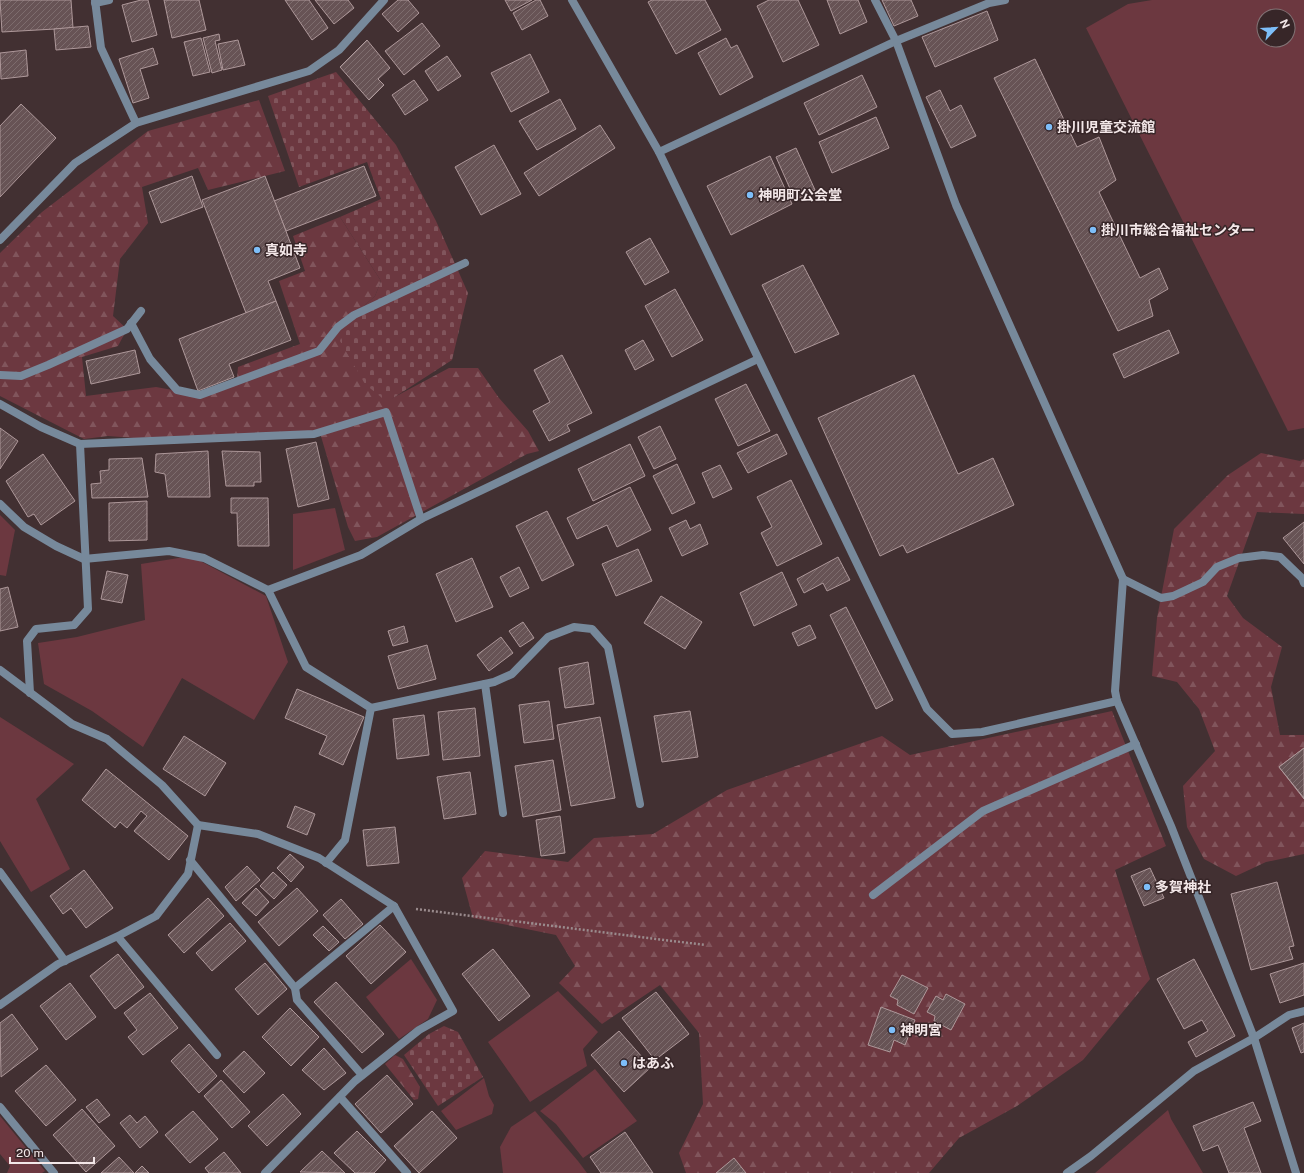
<svg xmlns="http://www.w3.org/2000/svg" width="1304" height="1173" font-family="'Public Sans','Noto Sans JP',sans-serif">
  <style>
    .green { fill: #6c3840; fill-rule: evenodd }
    .forest { fill: url(#forest-firs) }
    .cemetery { fill: url(#cemetery-stones) }
    .building { fill: url(#building-hatch); stroke: #ae989a }
    .lines { fill: none; stroke-linecap: round; stroke-linejoin: round }
    .path { stroke: #9a8b8d; stroke-width: 2.5; stroke-dasharray: 2 2; stroke-linecap: butt }
    .service { stroke: #77899b; stroke-width: 8 }
    .minor { stroke: #77899b; stroke-width: 8 }
    .poi-dot { fill: #7dbef9; stroke: #372628; stroke-width: 1.5 }
    .labels { text-anchor: middle; stroke-width: 3; stroke-linejoin: round; paint-order: stroke }
    .poi-label { font-size: 14px; font-weight: bold; fill: #f3e7e8; stroke: #372628; text-anchor: start }
  </style>
  <defs>
    <pattern id="forest-firs" width="22" height="20" patternUnits="userSpaceOnUse"><rect width="22" height="20" fill="#6c3840"/><path d="M5 1l3.5 6h-7zM16 11l3.5 6h-7z" fill="#81555c"/></pattern>
    <pattern id="cemetery-stones" width="16" height="16" patternUnits="userSpaceOnUse"><rect width="16" height="16" fill="#6c3840"/><path d="M2 7V4a2 2 0 0 1 4 0v3zM10 15v-3a2 2 0 0 1 4 0v3z" fill="#81555c"/></pattern>
    <pattern id="building-hatch" width="6" height="6" patternUnits="userSpaceOnUse"><rect width="6" height="6" fill="#675355"/><path d="M-1 1l2-2M0 6l6-6M5 7l2-2" fill="none" stroke="#7d6c6d"/></pattern>
  </defs>
  <rect width="100%" height="100%" fill="#423032"/>
  <!-- green -->
  <g class="green">
    <path d="M1152,0H1304V428L1288,431L1086,28L1128,4ZM1264,16H1288V40H1264Z"/>
    <path d="M335,508L345,550L293,570V514Z"/>
    <path d="M0,515L15,530L6,576L0,575Z"/>
    <path d="M191,556L266,596L288,662L254,720L182,678L143,747L92,711L44,684L38,643L77,637L145,620L141,564Z"/>
    <path d="M0,717L74,764L36,799L70,869L31,892L0,841Z"/>
    <path d="M411,959L437,1000L428,1019L399,1039L366,997Z"/>
    <path d="M558,991L598,1032L583,1049L587,1066L530,1102L488,1042Z"/>
    <path d="M595,1069L637,1121L583,1158L556,1124L540,1111Z"/>
    <path d="M484,1078L489,1096L494,1105L492,1114L456,1130L441,1111Z"/>
    <path d="M1168,1110L1171,1119L1203,1173H1095Z"/>
    <path d="M535,1111L578,1161L587,1173H503L500,1147L511,1127Z"/>
    <path d="M0,1116L45,1171L42,1173H7L10,1166L0,1154Z"/>
  </g>
  <!-- forest -->
  <g class="forest">
    <path d="M259,100L285,171L208,190L198,168L142,187L148,223L120,259L113,316L127,329L118,346L82,357L86,396L156,387L200,395L237,378L238,367L300,344L279,281L305,271L293,236L340,217L381,281L375,296L347,321L387,401L449,368H478L499,398L528,431L539,451L527,454L377,537L355,541L348,527L320,433L173,441L108,436L84,439L0,396V253L42,212L148,131Z"/>
    <path d="M1261,453L1300,461L1304,459V514L1257,512L1227,596L1243,618L1282,647L1271,687L1280,735H1304V854L1266,862L1236,876L1204,859L1187,827L1183,786L1215,751L1199,709L1177,682L1152,676L1157,618L1174,529L1228,475Z"/>
    <path d="M1112,711L1166,846L1115,870L1150,979L1083,1060L1017,1106L959,1138L929,1173H686L679,1153L703,1104L699,1033L660,985L602,1024L559,983L575,966L556,935L473,918L462,878L485,851L568,862L594,838L653,834L727,790L882,736L910,755Z"/>
    <path d="M395,1055L403,1059L420,1087L418,1099L414,1100L385,1064Z"/>
  </g>
  <!-- cemetery -->
  <g class="cemetery">
    <path d="M336,72L396,145L436,221L468,293L452,360L387,402L365,384L340,341L347,321L375,296L381,281L340,217L381,199L367,162L299,187L268,96Z"/>
    <path d="M444,1026L458,1032L483,1077L438,1106L404,1055L429,1034Z"/>
  </g>
  <!-- building -->
  <g class="building">
    <path d="M0,0H71L73,28L2,32Z"/>
    <path d="M141,0H148L157,35L132,42L122,5Z"/>
    <path d="M164,0H199L206,30L172,38Z"/>
    <path d="M285,0H309L328,28L312,40Z"/>
    <path d="M315,0H348L354,8L334,24Z"/>
    <path d="M398,0H408L419,13L398,32L382,14Z"/>
    <path d="M505,0H532L511,11Z"/>
    <path d="M536,0H540L548,16L522,30L513,13Z"/>
    <path d="M652,0H705L721,30L676,54L648,2Z"/>
    <path d="M769,0H798L819,45L783,62L757,6Z"/>
    <path d="M827,0H858L867,22L840,34Z"/>
    <path d="M882,0H911L918,16L894,26Z"/>
    <path d="M987,11L998,40L935,67L922,37Z"/>
    <path d="M422,23L440,46L404,75L385,51Z"/>
    <path d="M88,26L91,47L56,50L54,29Z"/>
    <path d="M219,34L220,40L215,41L222,70L212,73L203,38Z"/>
    <path d="M201,38L210,72L193,76L184,42Z"/>
    <path d="M726,38L731,48L737,45L753,77L720,95L698,53Z"/>
    <path d="M238,40L245,65L223,70L218,44Z"/>
    <path d="M367,40L390,68L378,79L384,85L369,100L340,67Z"/>
    <path d="M153,48L158,64L140,69L149,98L133,103L119,59Z"/>
    <path d="M26,50L28,76L1,79L0,53Z"/>
    <path d="M530,54L549,92L511,112L491,73Z"/>
    <path d="M447,56L461,76L438,91L425,71Z"/>
    <path d="M1035,59L1077,147L1099,137L1116,180L1099,192L1140,278L1159,268L1168,289L1149,300L1153,316L1118,331L994,78Z"/>
    <path d="M862,75L877,107L819,135L804,103Z"/>
    <path d="M414,80L428,100L405,115L392,95Z"/>
    <path d="M940,90L950,111L961,105L976,136L951,148L926,97Z"/>
    <path d="M560,99L576,129L537,150L519,121Z"/>
    <path d="M21,104L56,138L0,197V126Z"/>
    <path d="M876,117L889,148L832,173L819,142Z"/>
    <path d="M600,125L615,148L539,196L524,173Z"/>
    <path d="M494,145L521,194L481,215L455,167Z"/>
    <path d="M796,148L815,190L795,200L776,157Z"/>
    <path d="M770,156L792,204L731,235L707,186Z"/>
    <path d="M364,166L376,196L286,231L274,201Z"/>
    <path d="M192,176L203,207L161,223L149,192Z"/>
    <path d="M265,176L300,268L268,281L276,301L246,313L202,200Z"/>
    <path d="M650,238L669,272L645,285L626,252Z"/>
    <path d="M803,265L839,334L795,353L762,285Z"/>
    <path d="M675,289L703,340L672,357L645,306Z"/>
    <path d="M276,301L291,340L229,364L234,377L198,391L179,339Z"/>
    <path d="M1169,330L1179,353L1124,378L1113,354Z"/>
    <path d="M643,340L654,360L635,370L625,350Z"/>
    <path d="M135,350L140,373L91,384L86,361Z"/>
    <path d="M562,355L592,413L567,425L570,431L549,441L533,411L550,402L534,370Z"/>
    <path d="M914,375L958,474L993,458L1014,505L907,553L903,545L880,556L818,418Z"/>
    <path d="M746,384L770,431L738,446L715,399Z"/>
    <path d="M660,426L676,459L654,469L638,437Z"/>
    <path d="M0,428L18,441L0,469Z"/>
    <path d="M777,434L787,454L748,473L737,453Z"/>
    <path d="M316,442L329,499L298,507L286,449Z"/>
    <path d="M630,444L645,476L593,501L578,469Z"/>
    <path d="M208,451L210,497H168L165,474L155,472L156,454Z"/>
    <path d="M222,451L260,452L261,482H254V486H226Z"/>
    <path d="M43,454L75,501L41,525L34,514L28,517L6,481Z"/>
    <path d="M142,458L148,497L92,498L91,484L101,483L100,471L109,470V459Z"/>
    <path d="M677,464L695,503L672,514L653,476Z"/>
    <path d="M720,465L732,489L713,498L702,473Z"/>
    <path d="M791,480L822,544L777,566L761,533L772,527L757,497Z"/>
    <path d="M630,487L651,530L617,547L607,525L577,539L567,518Z"/>
    <path d="M231,498H268L269,546H238L237,513H231Z"/>
    <path d="M147,501V540L109,541V503Z"/>
    <path d="M547,511L574,565L542,581L516,526Z"/>
    <path d="M686,520L690,529L700,524L708,544L682,556L669,528Z"/>
    <path d="M1304,522V564L1283,538Z"/>
    <path d="M638,549L652,581L616,596L602,564Z"/>
    <path d="M838,557L850,580L827,591L823,583L804,593L797,579Z"/>
    <path d="M472,558L493,607L456,622L436,574Z"/>
    <path d="M519,567L529,588L510,597L500,577Z"/>
    <path d="M107,571L128,575L122,603L101,599Z"/>
    <path d="M782,572L797,605L754,626L740,593Z"/>
    <path d="M8,587L18,627L0,631V589Z"/>
    <path d="M661,596L702,622L685,649L644,623Z"/>
    <path d="M846,607L893,700L876,709L830,615Z"/>
    <path d="M523,622L534,638L520,647L509,631Z"/>
    <path d="M810,625L816,638L798,646L792,633Z"/>
    <path d="M404,626L408,642L393,646L388,631Z"/>
    <path d="M501,637L513,653L489,671L477,655Z"/>
    <path d="M427,645L436,679L398,689L388,656Z"/>
    <path d="M588,662L594,704L565,708L559,668Z"/>
    <path d="M297,689L364,717L343,765L319,754L327,736L285,718Z"/>
    <path d="M549,701L554,739L524,743L519,705Z"/>
    <path d="M475,708L480,756L443,760L438,712Z"/>
    <path d="M690,711L698,757L662,762L654,716Z"/>
    <path d="M424,715L429,755L397,759L393,719Z"/>
    <path d="M600,717L615,798L571,806L557,725Z"/>
    <path d="M184,736L226,763L205,796L163,769Z"/>
    <path d="M1304,748V799L1279,767Z"/>
    <path d="M1304,748V798L1279,767Z"/>
    <path d="M553,760L561,810L523,817L515,766Z"/>
    <path d="M106,769L188,836L169,860L134,831L147,816L141,811L127,828L120,822L115,828L82,800Z"/>
    <path d="M470,772L476,814L444,819L437,777Z"/>
    <path d="M295,806L315,814L307,835L287,827Z"/>
    <path d="M560,816L565,853L541,856L536,820Z"/>
    <path d="M395,827L399,863L367,866L363,830Z"/>
    <path d="M290,854L304,867L291,882L277,868Z"/>
    <path d="M247,866L260,880L236,901L225,887Z"/>
    <path d="M1150,868L1164,898L1144,906L1131,876Z"/>
    <path d="M84,870L113,908L86,928L71,908L63,914L50,896Z"/>
    <path d="M273,872L287,885L274,899L260,886Z"/>
    <path d="M1277,882L1294,946L1289,947L1293,959L1251,970L1231,894Z"/>
    <path d="M256,888L269,902L256,916L242,903Z"/>
    <path d="M297,888L318,911L279,946L258,922Z"/>
    <path d="M208,898L224,916L184,953L168,935Z"/>
    <path d="M341,899L363,924L345,939L323,915Z"/>
    <path d="M230,923L246,941L212,971L196,953Z"/>
    <path d="M380,925L406,952L371,984L346,956Z"/>
    <path d="M323,926L339,942L329,951L313,935Z"/>
    <path d="M493,949L530,996L499,1021L462,974Z"/>
    <path d="M118,954L144,987L115,1009L90,976Z"/>
    <path d="M1194,959L1235,1036L1196,1057L1188,1042L1208,1031L1202,1020L1184,1029L1157,979Z"/>
    <path d="M265,963L287,989L258,1015L235,989Z"/>
    <path d="M1304,963V995L1280,1003L1270,974Z"/>
    <path d="M902,975L928,988L914,1014L897,1005L898,1000L890,996Z"/>
    <path d="M336,982L384,1034L362,1053L314,1002Z"/>
    <path d="M70,983L96,1017L66,1040L40,1006Z"/>
    <path d="M656,992L689,1034L655,1060L622,1018Z"/>
    <path d="M150,993L178,1028L143,1055L128,1037L137,1030L124,1013Z"/>
    <path d="M946,994L965,1004L951,1030L934,1021L935,1016L927,1012L936,996L943,1000Z"/>
    <path d="M881,1007L915,1020L905,1045L894,1040L890,1052L868,1045Z"/>
    <path d="M290,1008L319,1037L291,1066L262,1037Z"/>
    <path d="M12,1014L38,1049L1,1077L0,1023Z"/>
    <path d="M1304,1023V1052L1301,1053L1292,1028Z"/>
    <path d="M619,1031L651,1067L624,1092L591,1055Z"/>
    <path d="M189,1044L217,1076L199,1093L171,1061Z"/>
    <path d="M324,1048L346,1073L324,1090L302,1070Z"/>
    <path d="M244,1051L265,1073L244,1093L223,1071Z"/>
    <path d="M46,1065L76,1100L46,1126L15,1091Z"/>
    <path d="M387,1075L413,1104L381,1133L355,1104Z"/>
    <path d="M221,1080L250,1112L232,1128L204,1096Z"/>
    <path d="M283,1094L301,1114L267,1146L248,1126Z"/>
    <path d="M97,1099L110,1115L99,1123L86,1107Z"/>
    <path d="M1253,1102L1261,1121L1244,1128L1261,1173H1229L1218,1145L1203,1151L1193,1126Z"/>
    <path d="M82,1109L115,1146L86,1172L53,1135Z"/>
    <path d="M193,1111L218,1139L190,1163L165,1135Z"/>
    <path d="M432,1111L457,1138L419,1173L394,1146Z"/>
    <path d="M130,1115L137,1123L145,1116L158,1132L140,1148L120,1123Z"/>
    <path d="M357,1131L386,1160L374,1173H355L334,1153Z"/>
    <path d="M625,1132L653,1173H601L590,1157Z"/>
    <path d="M322,1151L345,1173L300,1172Z"/>
    <path d="M224,1152L241,1173H209L205,1168Z"/>
    <path d="M119,1157L134,1173H101Z"/>
    <path d="M734,1158L746,1173H716Z"/>
    <path d="M142,1166L149,1173H135Z"/>
  </g>
  <g class="lines">
    <!-- path -->
    <path class="path" d="M416,909L705,945"/>
    <!-- service -->
    <g class="service">
      <path d="M896,41L956,205L1123,579L1161,598L1173,596L1203,582L1217,567L1239,558L1263,555L1280,557L1302,578L1304,583"/>
      <path d="M1117,701L1115,691L1123,579"/>
      <path d="M190,860L295,988L394,906"/>
      <path d="M0,872L65,961"/>
      <path d="M873,895L983,811L1136,744"/>
      <path d="M118,937L217,1055"/>
      <path d="M295,988L297,1000L362,1075"/>
      <path d="M340,1097L407,1173"/>
    </g>
    <!-- minor -->
    <g class="minor">
      <path d="M95,0L101,48L136,123"/>
      <path d="M572,0L659,152L927,709L952,734L982,732L1117,701L1171,826L1254,1038L1296,1173"/>
      <path d="M95,3L109,0"/>
      <path d="M896,41L989,3L1005,0"/>
      <path d="M659,152L896,41L875,0"/>
      <path d="M0,240L75,163L136,123L309,71L339,50L384,0"/>
      <path d="M131,323L150,359L177,390L200,395L319,351L338,327L354,315L465,263"/>
      <path d="M0,375L21,376L48,365L127,329L141,311"/>
      <path d="M0,404L41,427L80,444L314,434L386,412L421,519"/>
      <path d="M0,504L24,527L56,546L84,559L169,551L204,558L268,590L306,667L371,708"/>
      <path d="M268,590L361,555L421,519L758,359"/>
      <path d="M0,670L72,724L107,739L162,785L198,825L258,834L319,858L394,906L453,1011L419,1030L355,1081L265,1173"/>
      <path d="M485,684L503,813"/>
      <path d="M30,693L27,641L36,629L74,625L88,609L80,444"/>
      <path d="M326,863L345,840L371,708L494,682L512,674L548,637L574,627L592,629L608,647L640,804"/>
      <path d="M0,1005L58,964L120,935L156,916L188,874L198,825"/>
      <path d="M0,1107L54,1173"/>
      <path d="M1067,1173L1091,1156L1194,1071L1254,1038L1289,1015L1304,1011"/>
    </g>
  </g>
  <!-- markers -->
  <g class="poi-dot">
    <circle cx="1049" cy="127" r="4"/>
    <circle cx="750" cy="195" r="4"/>
    <circle cx="1093" cy="230" r="4"/>
    <circle cx="257" cy="250" r="4"/>
    <circle cx="1147" cy="887" r="4"/>
    <circle cx="892" cy="1030" r="4"/>
    <circle cx="624" cy="1063" r="4"/>
  </g>
  <g class="labels">
    <!-- poi labels -->
    <g class="poi-label">
      <text x="1057" y="132">掛川児童交流館</text>
      <text x="758" y="200">神明町公会堂</text>
      <text x="1101" y="235">掛川市総合福祉センター</text>
      <text x="265" y="255">真如寺</text>
      <text x="1155" y="892">多賀神社</text>
      <text x="900" y="1035">神明宮</text>
      <text x="632" y="1068">はあふ</text>
    </g>
  </g>
  <!-- north arrow -->
  <g transform="translate(1276 28) rotate(65)"><circle r="19" fill="#372628" stroke="#827375"/>
  <path d="M0-3L7 15L0 10L-7 15Z" fill="#7dbef9"/>
  <text y="-6" font-size="11" font-weight="bold" text-anchor="middle" fill="#f3e7e8">N</text>
  </g>
  <!-- scale -->
  <path d="M10 1157v6h84v-6" fill="none" stroke="#f3e7e8" stroke-width="2"/>
  <text x="16" y="1157" font-size="12" fill="#f3e7e8" stroke="#372628" stroke-width="3" paint-order="stroke">20 m</text>
</svg>
